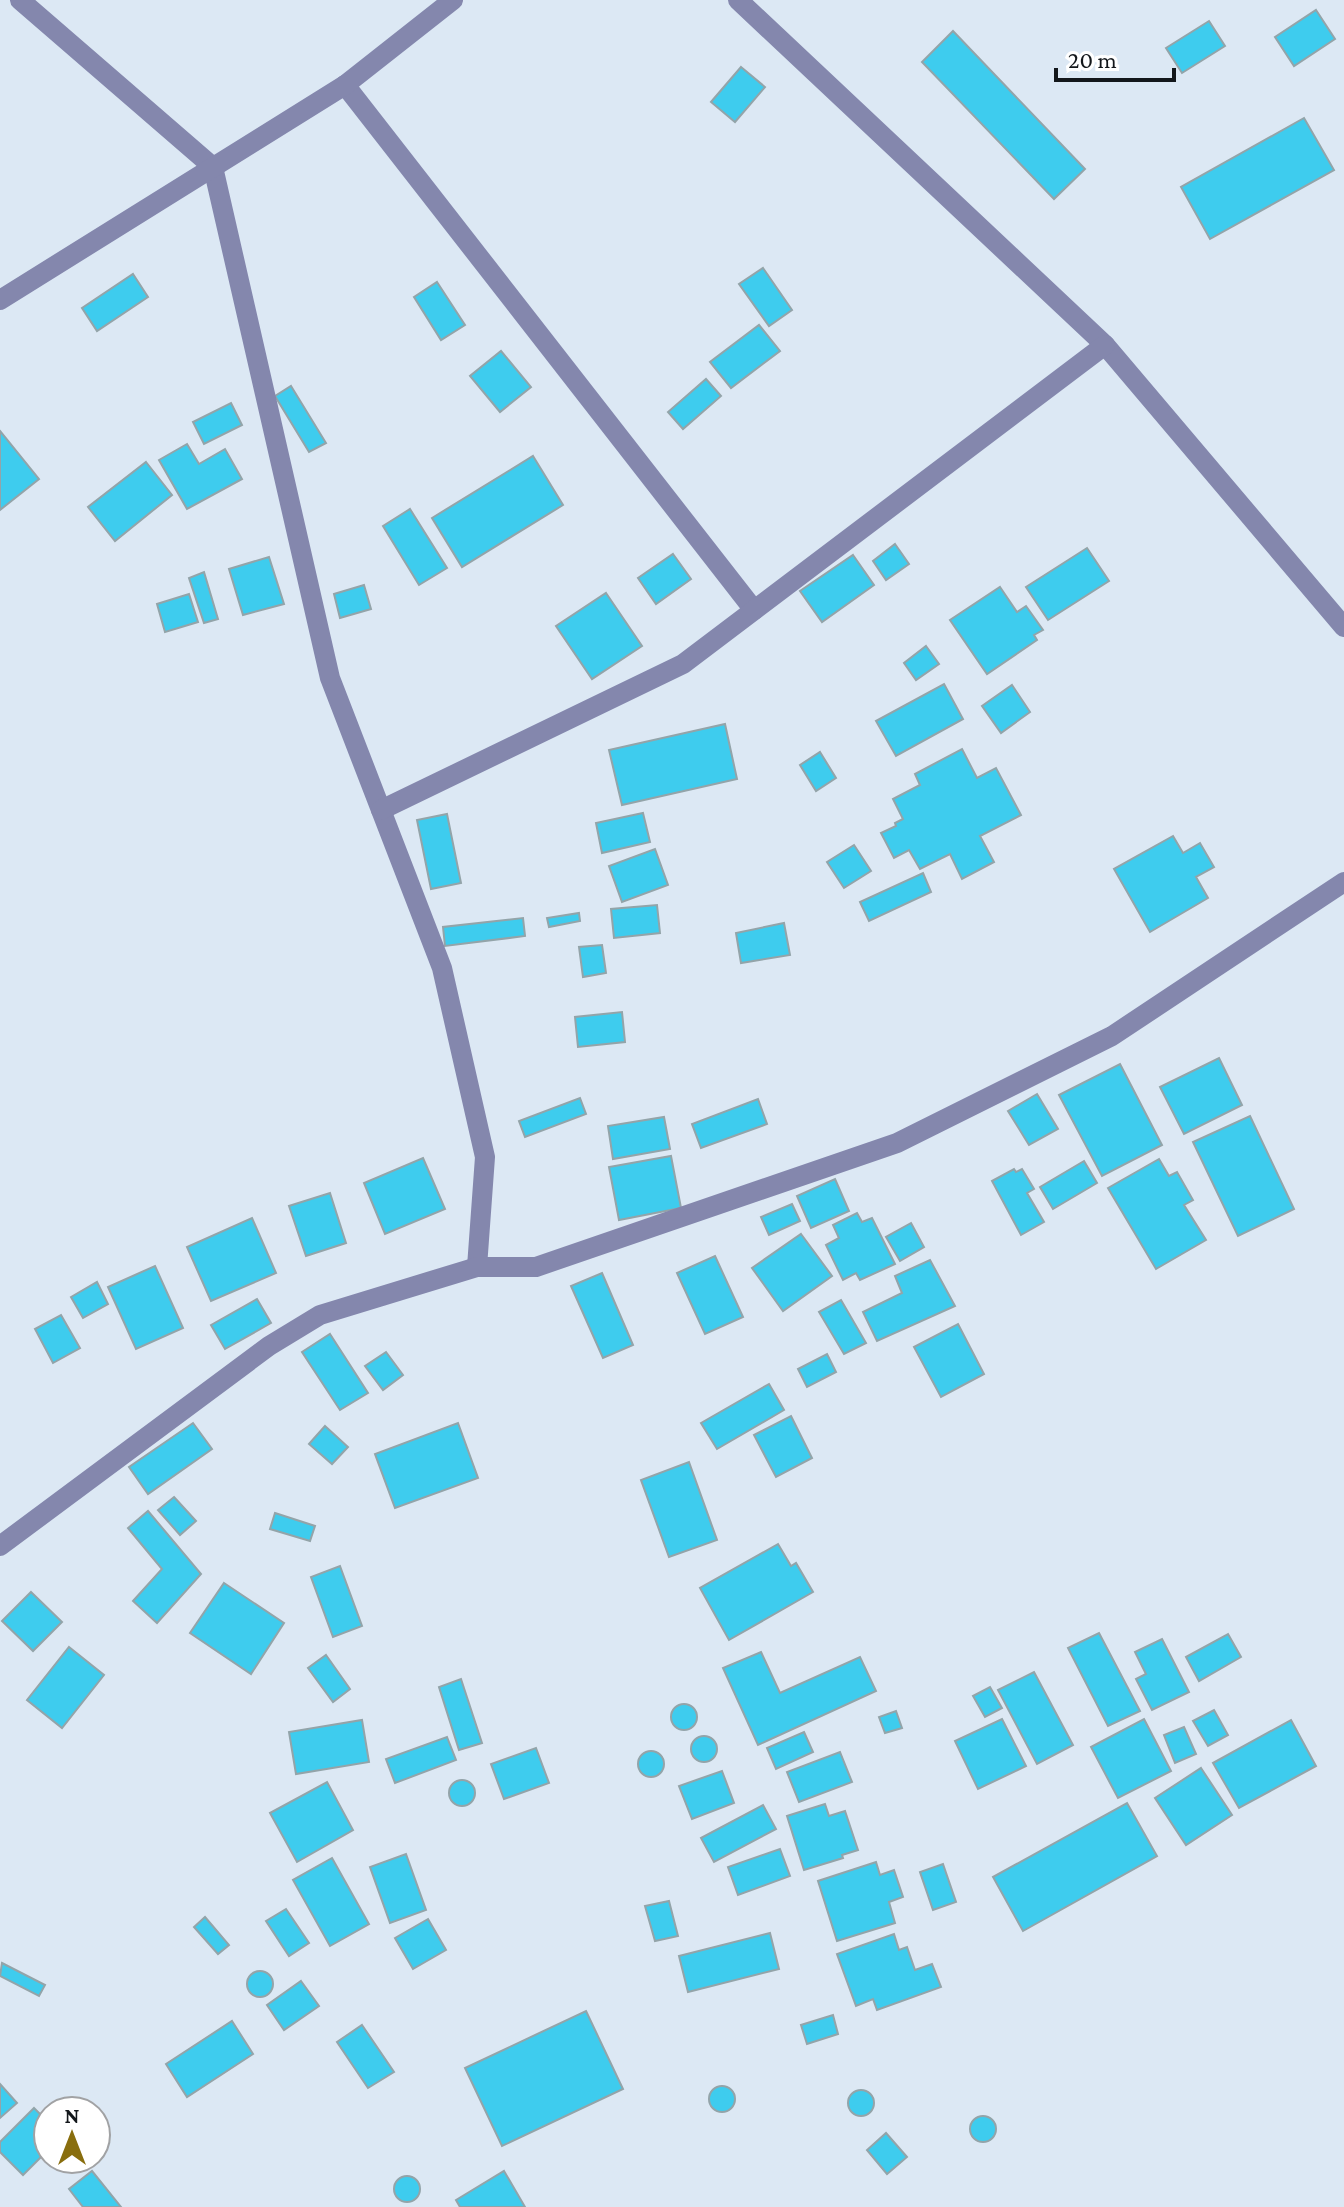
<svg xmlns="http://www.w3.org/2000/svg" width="1344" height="2207" font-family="'Crimson Pro',serif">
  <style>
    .building { fill: #3eccee; stroke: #93a4a9; stroke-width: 2 }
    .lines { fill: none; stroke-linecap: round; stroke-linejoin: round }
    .minor { stroke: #8487ad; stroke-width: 20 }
  </style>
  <rect width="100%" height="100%" fill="#dce8f4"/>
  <!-- building -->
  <g class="building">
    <path d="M1316,10L1335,39L1294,66L1275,37Z"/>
    <path d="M1209,21L1225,46L1182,73L1166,48Z"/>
    <path d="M953,31L1085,169L1054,199L922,62Z"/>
    <path d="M741,67L765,87L735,122L711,102Z"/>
    <path d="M1304,118L1334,170L1210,239L1181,187Z"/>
    <path d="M763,268L792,310L769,326L739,284Z"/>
    <path d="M133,274L148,297L97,331L82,308Z"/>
    <path d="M437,282L465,325L441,340L414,297Z"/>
    <path d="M759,325L780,351L731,388L710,362Z"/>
    <path d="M501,351L531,387L500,412L470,376Z"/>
    <path d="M706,379L721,396L683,429L668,412Z"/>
    <path d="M291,386L326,443L309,452L275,396Z"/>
    <path d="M231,403L242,425L204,444L193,422Z"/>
    <path d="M0,431L39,479L0,510Z"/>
    <path d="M187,444L199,464L225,449L242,479L187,509L159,460Z"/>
    <path d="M533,456L563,505L462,567L432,518Z"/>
    <path d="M146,462L172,495L115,541L88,507Z"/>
    <path d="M410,509L447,568L419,585L383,526Z"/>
    <path d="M895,544L909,564L886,580L873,561Z"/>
    <path d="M1087,548L1109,581L1048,620L1026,587Z"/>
    <path d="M673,554L691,579L656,604L638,578Z"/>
    <path d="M853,555L874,585L822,622L800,591Z"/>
    <path d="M269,557L284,604L243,615L229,569Z"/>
    <path d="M204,572L218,619L204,623L189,578Z"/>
    <path d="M364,585L371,609L340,618L334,594Z"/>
    <path d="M1000,587L1017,612L1026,606L1043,630L1034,635L1037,640L987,674L950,620Z"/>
    <path d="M606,593L642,646L592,679L556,626Z"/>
    <path d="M189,594L198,622L165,632L157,604Z"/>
    <path d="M926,646L939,664L916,680L904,663Z"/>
    <path d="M944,684L963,719L896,756L876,721Z"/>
    <path d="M1012,685L1030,712L1001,733L982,706Z"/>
    <path d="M725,724L737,779L622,805L609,750Z"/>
    <path d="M962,749L977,778L996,768L1021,815L980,836L994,862L962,879L950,854L920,869L909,850L894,858L881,833L896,826L895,823L903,819L893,799L920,785L915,774Z"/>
    <path d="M820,752L836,778L816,791L800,765Z"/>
    <path d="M643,813L650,842L602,853L596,823Z"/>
    <path d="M447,814L461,883L431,889L417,820Z"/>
    <path d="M1173,836L1183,853L1200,843L1214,867L1196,877L1208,898L1150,932L1114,869Z"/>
    <path d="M854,845L871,871L844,888L827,862Z"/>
    <path d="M655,849L668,885L622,902L609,866Z"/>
    <path d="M923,873L931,892L869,921L860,902Z"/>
    <path d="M657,905L660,933L614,938L611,909Z"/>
    <path d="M579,913L580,921L549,927L547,918Z"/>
    <path d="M523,918L525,936L445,946L443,927Z"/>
    <path d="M784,923L790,955L741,963L736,933Z"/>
    <path d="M602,945L606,973L583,977L579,947Z"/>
    <path d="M622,1012L625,1042L578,1047L575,1017Z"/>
    <path d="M1219,1058L1242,1105L1184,1134L1160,1087Z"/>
    <path d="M1120,1064L1162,1145L1102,1176L1059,1095Z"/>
    <path d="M1037,1094L1058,1129L1029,1145L1008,1111Z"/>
    <path d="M580,1098L586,1114L525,1137L519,1121Z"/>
    <path d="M758,1099L767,1124L701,1148L692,1124Z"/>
    <path d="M1250,1116L1294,1209L1238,1236L1193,1142Z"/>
    <path d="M664,1117L670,1149L613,1159L608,1126Z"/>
    <path d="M671,1156L681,1208L619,1220L609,1167Z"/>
    <path d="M423,1158L445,1209L385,1234L364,1183Z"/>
    <path d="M1159,1159L1169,1176L1177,1172L1193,1200L1184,1205L1206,1240L1156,1269L1108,1188Z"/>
    <path d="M1084,1161L1097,1183L1053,1209L1040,1187Z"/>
    <path d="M1014,1169L1016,1172L1022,1169L1034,1189L1027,1193L1044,1222L1021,1235L992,1181Z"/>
    <path d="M835,1179L849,1211L811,1228L797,1196Z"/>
    <path d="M330,1193L346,1243L306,1256L289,1206Z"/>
    <path d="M792,1204L800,1221L769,1235L761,1217Z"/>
    <path d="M857,1213L862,1222L872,1218L895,1264L860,1280L856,1273L843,1280L826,1245L839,1238L833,1225Z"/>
    <path d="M252,1218L276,1273L211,1301L187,1247Z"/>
    <path d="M911,1223L924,1247L900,1261L886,1237Z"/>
    <path d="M801,1234L832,1276L783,1311L752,1268Z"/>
    <path d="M715,1256L743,1317L705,1334L677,1273Z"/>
    <path d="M930,1260L955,1306L877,1341L863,1312L902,1293L895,1276Z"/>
    <path d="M155,1266L183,1328L136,1349L108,1287Z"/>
    <path d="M602,1273L633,1345L603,1358L571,1286Z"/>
    <path d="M97,1282L108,1304L83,1318L71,1297Z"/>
    <path d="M257,1299L271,1323L225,1349L211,1325Z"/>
    <path d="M841,1300L866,1343L844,1354L819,1312Z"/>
    <path d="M61,1315L80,1348L53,1363L35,1329Z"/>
    <path d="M958,1324L984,1374L941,1397L914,1347Z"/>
    <path d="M330,1334L368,1393L340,1410L302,1352Z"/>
    <path d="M386,1352L403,1375L383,1390L365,1366Z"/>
    <path d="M827,1354L836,1372L807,1387L798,1369Z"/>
    <path d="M769,1384L784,1410L717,1449L701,1423Z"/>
    <path d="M791,1416L812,1458L776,1477L754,1435Z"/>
    <path d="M193,1423L212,1449L148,1494L129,1467Z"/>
    <path d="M458,1423L478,1478L395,1508L375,1454Z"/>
    <path d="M325,1426L348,1447L332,1464L309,1444Z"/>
    <path d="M689,1462L717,1540L669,1557L641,1480Z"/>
    <path d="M174,1497L196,1521L180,1535L158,1510Z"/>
    <path d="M148,1511L201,1574L157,1623L133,1601L162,1569L128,1528Z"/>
    <path d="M275,1513L315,1526L310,1541L270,1529Z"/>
    <path d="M778,1544L791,1566L796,1563L813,1592L729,1640L700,1588Z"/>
    <path d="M340,1566L362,1626L333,1637L311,1577Z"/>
    <path d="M224,1583L284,1623L251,1674L190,1633Z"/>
    <path d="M31,1592L62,1622L33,1651L2,1621Z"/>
    <path d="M1099,1633L1140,1711L1108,1726L1068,1648Z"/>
    <path d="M1228,1634L1241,1657L1199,1681L1186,1657Z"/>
    <path d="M1162,1639L1189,1692L1152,1710L1136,1679L1146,1674L1135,1652Z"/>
    <path d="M69,1647L104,1675L62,1728L27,1700Z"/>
    <path d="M761,1652L780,1693L860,1657L876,1691L758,1745L723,1668Z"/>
    <path d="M326,1655L350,1689L333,1702L308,1668Z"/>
    <path d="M1034,1672L1073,1745L1037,1764L998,1690Z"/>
    <path d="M461,1679L482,1743L459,1750L439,1687Z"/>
    <path d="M990,1687L1002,1708L985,1717L973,1696Z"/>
    <circle cx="684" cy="1717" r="13"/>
    <path d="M1214,1710L1228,1735L1208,1746L1193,1721Z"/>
    <path d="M896,1711L902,1728L885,1733L879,1717Z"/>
    <path d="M1002,1719L1026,1766L978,1789L955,1741Z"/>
    <path d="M1144,1719L1171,1771L1118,1798L1091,1747Z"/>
    <path d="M362,1720L369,1762L296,1774L289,1732Z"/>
    <path d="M1291,1720L1316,1766L1239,1808L1213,1763Z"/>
    <path d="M1184,1727L1196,1754L1175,1763L1164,1735Z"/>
    <path d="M804,1732L813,1752L776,1769L767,1748Z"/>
    <circle cx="704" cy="1749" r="13"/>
    <path d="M447,1737L456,1760L395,1783L386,1759Z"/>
    <path d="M536,1748L549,1783L504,1799L491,1764Z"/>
    <circle cx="651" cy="1764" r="13"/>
    <path d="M840,1752L852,1782L799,1802L787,1772Z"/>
    <path d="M1201,1768L1232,1815L1186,1845L1155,1798Z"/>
    <path d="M722,1771L734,1803L692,1819L679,1786Z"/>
    <circle cx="462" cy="1793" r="13"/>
    <path d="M327,1782L353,1830L297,1862L270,1813Z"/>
    <path d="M1127,1803L1157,1856L1023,1931L993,1877Z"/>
    <path d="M825,1804L829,1816L845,1811L858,1850L842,1855L843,1858L804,1870L787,1816Z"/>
    <path d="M763,1805L776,1829L714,1862L701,1838Z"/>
    <path d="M780,1849L790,1876L738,1895L728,1867Z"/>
    <path d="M406,1854L426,1910L390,1923L370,1867Z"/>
    <path d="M332,1858L369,1924L330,1946L293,1880Z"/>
    <path d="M876,1862L880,1875L894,1870L903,1897L889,1902L895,1923L837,1941L818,1881Z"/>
    <path d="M943,1864L956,1902L933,1910L920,1872Z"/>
    <path d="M669,1901L678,1936L655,1941L645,1906Z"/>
    <path d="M286,1909L309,1943L289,1956L266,1921Z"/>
    <path d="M205,1917L229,1945L218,1954L194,1927Z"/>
    <path d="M428,1919L446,1950L413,1969L395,1938Z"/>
    <path d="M770,1933L779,1969L688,1992L679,1956Z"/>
    <path d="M894,1934L899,1950L907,1947L915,1970L932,1964L941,1987L877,2010L873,1999L856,2006L837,1954Z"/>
    <path d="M2,1963L45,1985L39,1996L0,1976Z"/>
    <circle cx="260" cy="1984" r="13"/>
    <path d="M301,1981L319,2006L284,2030L267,2005Z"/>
    <path d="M586,2011L623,2089L502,2146L465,2068Z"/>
    <path d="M833,2015L838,2034L807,2044L801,2025Z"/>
    <path d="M232,2021L253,2054L187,2097L166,2064Z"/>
    <path d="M362,2025L394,2072L368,2088L337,2042Z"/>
    <path d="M0,2084L17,2103L0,2118Z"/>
    <circle cx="722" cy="2099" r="13"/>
    <circle cx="861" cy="2103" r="13"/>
    <path d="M34,2108L48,2122V2150L23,2175L0,2152V2142Z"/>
    <circle cx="983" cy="2129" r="13"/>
    <path d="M886,2133L907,2157L887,2174L867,2150Z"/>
    <path d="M92,2171L121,2207H83L69,2189Z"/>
    <path d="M504,2171L525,2207H460L456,2200Z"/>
    <circle cx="407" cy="2189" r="13"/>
  </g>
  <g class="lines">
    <!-- minor -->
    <g class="minor">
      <path d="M20,0L213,167L330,678L442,968L485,1157L477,1267"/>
      <path d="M738,0L1105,345L1344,627"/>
      <path d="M345,85L754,610"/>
      <path d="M0,300L345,85L453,0"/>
      <path d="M381,810L683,664L1105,345"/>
      <path d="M0,1546L269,1346L320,1315L477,1267H536L897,1143L1112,1036L1344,882"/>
    </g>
  </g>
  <!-- north arrow -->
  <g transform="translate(72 2135)"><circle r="38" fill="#ffffff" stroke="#a1a2a4" stroke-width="2"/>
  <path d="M0-6L14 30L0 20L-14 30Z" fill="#896e0e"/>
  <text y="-12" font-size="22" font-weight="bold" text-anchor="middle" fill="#13171b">N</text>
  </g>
  <!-- scale -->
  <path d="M1056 68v12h118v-12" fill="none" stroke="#13171b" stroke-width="4"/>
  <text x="1068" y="68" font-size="24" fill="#13171b" stroke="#ffffff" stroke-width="6" paint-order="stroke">20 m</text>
</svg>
